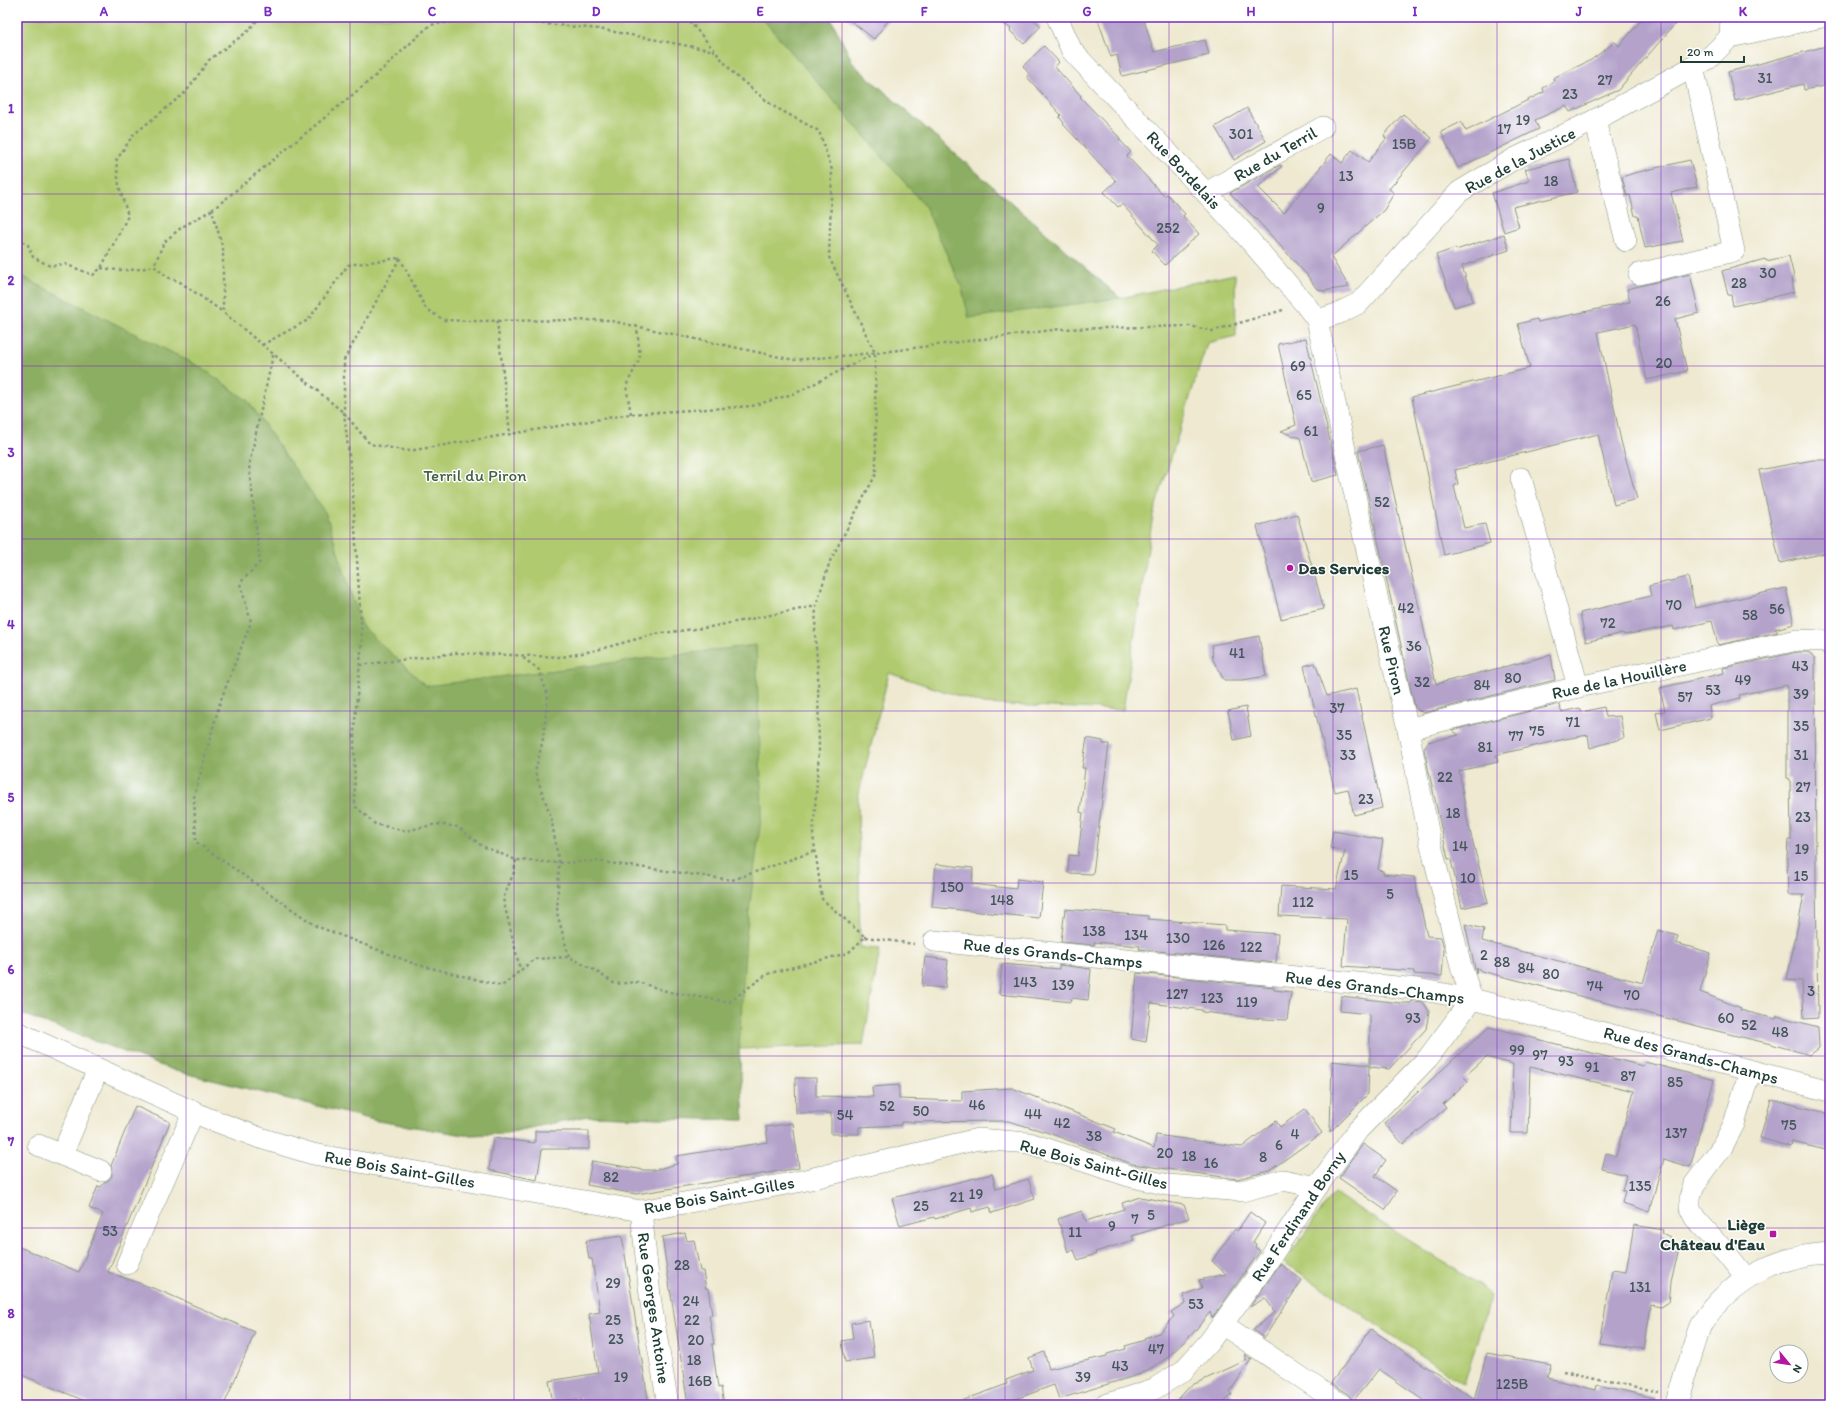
<svg xmlns="http://www.w3.org/2000/svg" width="1847" height="1422" font-family="Itim,sans-serif">
  <style>
    .green { fill: #b0ca70; stroke: #688452 }
    .forest { fill: #8cae62; stroke: #56764b }
    .building { fill: #b4a2cb }
    .lines { fill: none; stroke-linecap: round; stroke-linejoin: round }
    .minor-casing { stroke: #869382; stroke-width: 22 }
    .path { stroke: #869382; stroke-width: 2.5; stroke-dasharray: 3 3; stroke-linecap: butt }
    .minor { stroke: #fff; stroke-width: 21 }
    .grid { fill: none; stroke: #7b2cbf; stroke-width: 1; stroke-opacity: 0.55 }
    .poi-dot { fill: #b5179e; stroke: #fff; stroke-width: 1.5 }
    .labels { text-anchor: middle; stroke-width: 3; stroke-linejoin: round; paint-order: stroke }
    .number-label { font-size: 15px; fill: #44565a }
    .street-label { font-size: 17px; fill: #1f3d34; stroke: #fff }
    .park-label { font-size: 17px; fill: #436043; stroke: #fff }
    .poi-label { font-size: 17px; font-weight: bold; fill: #1f3d34; stroke: #fff; text-anchor: start }
    .neatline { fill: none; stroke: #7b2cbf; stroke-width: 1.5 }
    .grid-label { font-size: 13px; text-anchor: middle; font-weight: bold; fill: #7b2cbf }
  </style>
  <rect width="100%" height="100%" fill="#fff"/>
  <filter id="ink" filterUnits="userSpaceOnUse"><feTurbulence type="fractalNoise" baseFrequency=".025" numOctaves="2"/><feDisplacementMap in="SourceGraphic" scale="8" xChannelSelector="R" yChannelSelector="G"/><feConvolveMatrix kernelMatrix="1 2 1 2 8 2 1 2 1" color-interpolation-filters="sRGB"/></filter>
  <filter id="wash" filterUnits="userSpaceOnUse"><feTurbulence type="fractalNoise" baseFrequency=".012" numOctaves="4" result="noise"/><feDisplacementMap in="SourceGraphic" scale="16" xChannelSelector="R" yChannelSelector="G"/><feGaussianBlur stdDeviation="0.9" result="paint"/><feColorMatrix in="noise" values="0 0 0 0 0 0 0 0 0 0 0 0 0 0 0 0 0 1.4 0 .05"/><feComposite in="paint" operator="in"/></filter>
  <g filter="url(#wash)">
    <rect width="100%" height="100%" fill="#eee9d0"/>
    <!-- green -->
    <g class="green">
      <path d="M17,17H830L854,65L1120,298L1235,274L1236,336L1207,343L1153,515L1123,710L983,704L889,673L858,797L860,947L880,949L863,1045L739,1049L744,1120L587,1116L501,1134L465,1135L378,1121L176,1071L17,1012Z"/>
      <path d="M1334,1193L1483,1287L1490,1297L1464,1384L1284,1262Z"/>
    </g>
    <!-- forest -->
    <g class="forest">
      <path d="M761,17H830L854,65L1120,298L969,318L962,288L925,206Z"/>
      <path d="M17,274L202,368L248,401L326,514L361,625L426,686L756,645L762,810L746,935L739,1049L744,1120L587,1116L501,1134L465,1135L378,1121L176,1071L17,1012Z"/>
    </g>
    <g id="blocks">
      <!-- building -->
      <g class="building">
        <path d="M846,17H891L874,39Z"/>
        <path d="M996,17H1031L1041,26L1024,44L1010,31L1011,29Z"/>
        <path d="M1097,17H1143L1154,52L1205,40L1209,55L1122,76L1117,55L1111,57Z"/>
        <path d="M1644,17H1681L1618,90L1570,112L1566,106L1535,120L1539,129L1458,168L1441,132L1461,122L1466,131L1544,92L1543,88L1554,82L1553,78L1591,60L1615,42L1619,46Z"/>
        <path d="M1830,45V76L1826,77L1828,85L1804,90L1803,84L1735,101L1728,72Z"/>
        <path d="M1044,46L1059,62L1055,67L1081,96L1080,97L1120,138L1119,139L1131,152L1127,156L1164,196L1167,194L1185,214L1183,216L1199,234L1165,265L1152,251L1158,245L1122,204L1118,207L1104,192L1116,181L1063,124L1064,123L1059,117L1061,115L1027,77L1029,74L1023,66Z"/>
        <path d="M1247,108L1266,141L1234,160L1215,127Z"/>
        <path d="M1403,114L1432,138L1389,189L1394,193L1384,210L1331,257L1349,287L1323,291L1316,288L1307,275L1256,219L1230,193L1280,165L1282,166L1258,187L1284,213L1331,154L1342,163L1352,150L1368,162L1386,139L1384,135Z"/>
        <path d="M1569,159L1577,192L1513,207L1519,227L1504,232L1492,193L1529,181L1525,169Z"/>
        <path d="M1690,160L1697,187L1671,193L1683,241L1645,248L1638,216H1635L1630,195L1627,196L1622,177L1634,173Z"/>
        <path d="M1504,234L1509,250L1462,266L1473,301L1454,307L1436,255L1456,248V250Z"/>
        <path d="M1789,256L1794,277L1792,278L1794,292L1733,306L1731,295H1728L1722,271L1765,259L1766,261Z"/>
        <path d="M1690,274L1699,313L1675,319L1687,371L1647,380L1635,324L1598,332L1621,441L1637,499L1614,505L1598,434L1455,470L1458,484L1454,486L1464,528L1485,524L1490,543L1444,555L1412,397L1530,368L1518,324L1537,319L1538,322L1630,302L1627,289Z"/>
        <path d="M1306,338L1338,475L1311,482L1300,438L1281,431L1296,425L1278,344Z"/>
        <path d="M1383,445L1436,684L1551,655L1555,680L1423,713L1415,708L1358,451Z"/>
        <path d="M1813,460H1830V552L1780,563L1759,470Z"/>
        <path d="M1297,514L1324,609L1281,619L1257,526Z"/>
        <path d="M1688,577L1695,608L1786,588L1794,624L1775,629L1778,632L1718,645L1712,621L1674,630L1673,626L1624,635L1623,633L1586,642L1580,613L1651,596L1649,586Z"/>
        <path d="M1259,636L1266,676L1243,680H1224L1213,660L1212,645Z"/>
        <path d="M1798,652H1808L1815,658L1816,883L1818,1018L1804,1019L1802,981L1787,980L1804,895H1788L1787,858L1788,840H1791L1790,779L1787,778V685L1739,695L1740,698L1709,706L1711,718L1660,730L1656,713L1665,711L1660,688L1724,673L1723,668Z"/>
        <path d="M1315,663L1327,696L1356,689L1382,808L1354,815L1348,789L1335,792L1304,666Z"/>
        <path d="M1560,704L1561,712L1580,708L1582,712L1604,707L1606,717L1620,716L1624,738L1590,748L1588,735L1565,739L1496,755L1498,762L1459,771L1467,819L1488,902L1462,908L1451,860L1448,859L1424,749L1428,742L1459,735L1452,730Z"/>
        <path d="M1246,707L1251,736L1234,740L1228,711Z"/>
        <path d="M1087,738L1103,741V744H1109L1093,874L1068,873L1069,855L1078,856L1083,813L1080,812L1085,768H1082Z"/>
        <path d="M1333,831L1383,840L1378,870L1383,871V874L1414,877L1427,936L1441,937L1444,949L1442,976L1414,974V971L1343,966L1347,919L1279,916L1281,886L1336,889L1345,851L1330,848Z"/>
        <path d="M936,864L973,868L972,884L1016,889L1017,879L1043,882L1039,918L932,907Z"/>
        <path d="M1065,909L1148,916V919L1225,925V930L1278,934L1276,963L1139,949L1140,946L1094,942V945L1061,942Z"/>
        <path d="M1465,924L1484,929L1482,941L1643,983L1658,930L1678,936L1676,943L1711,953L1700,992L1741,1008L1740,1010L1776,1019L1777,1016L1818,1027L1819,1048L1810,1055L1771,1044L1733,1035L1481,971L1477,967L1476,973Z"/>
        <path d="M925,957L948,960L945,988L922,986Z"/>
        <path d="M1002,964L1059,969V965L1091,969L1088,1000L1072,998L1071,1002L999,994Z"/>
        <path d="M1137,973L1274,987V990L1291,992L1287,1020L1264,1019L1202,1012V1010L1151,1003L1146,1042L1131,1039Z"/>
        <path d="M1341,996L1400,1003H1411L1412,1001L1423,1002L1429,1011L1426,1029L1389,1069L1370,1067V1014L1340,1011Z"/>
        <path d="M1489,1027L1643,1066L1645,1062L1714,1080L1690,1167L1664,1159L1649,1211L1622,1203L1625,1191H1622L1626,1175L1602,1169L1606,1153L1616,1156L1634,1091L1530,1067L1528,1133H1511L1513,1064L1486,1057L1464,1077L1468,1081L1443,1104L1446,1108L1403,1144L1384,1123Z"/>
        <path d="M1332,1061L1369,1065L1368,1094L1330,1132Z"/>
        <path d="M795,1078H816V1096L873,1097L872,1087L899,1085V1099L962,1101V1091L1012,1088L1116,1129L1114,1132L1154,1148L1156,1135L1242,1147L1276,1121L1280,1127L1305,1109L1322,1133L1269,1171L1237,1179L1132,1164L1046,1132L1008,1121L901,1122V1125L859,1127V1134H831V1113H796Z"/>
        <path d="M1771,1099L1830,1114V1151L1792,1142L1791,1147L1760,1138Z"/>
        <path d="M135,1106L170,1122L108,1272L161,1291L255,1332L224,1405H95L17,1373V1246L79,1272L103,1214L89,1208L98,1186L101,1187L104,1183L109,1180L112,1176L111,1166Z"/>
        <path d="M793,1123L799,1168L636,1194L587,1185L592,1161L644,1170H654L677,1164L676,1156L768,1142L766,1127Z"/>
        <path d="M535,1131H589V1149H542L537,1180L489,1170L493,1138L535,1143Z"/>
        <path d="M1363,1144L1386,1160L1375,1176L1397,1191L1385,1210L1339,1178Z"/>
        <path d="M992,1174L996,1189L1028,1179L1035,1199L992,1213L990,1207L972,1212L971,1208L935,1219L934,1217L900,1226L892,1198Z"/>
        <path d="M1140,1197L1184,1205L1189,1218L1132,1236L1134,1240L1095,1252L1096,1254L1078,1260L1074,1250L1068,1252L1058,1219L1082,1211L1086,1221L1124,1209L1122,1203Z"/>
        <path d="M1250,1212L1265,1223L1253,1242L1256,1244L1255,1247L1260,1251L1213,1317L1212,1318L1210,1312L1194,1332L1167,1358L1141,1374L1059,1399L1054,1385L1000,1405H956V1403L1007,1384L1006,1380L1033,1370L1029,1358L1044,1352L1049,1369L1107,1356V1354L1126,1349L1125,1346L1145,1340L1144,1338L1159,1333L1174,1316L1171,1312L1185,1303L1183,1295L1202,1288L1199,1280L1226,1274L1212,1261L1235,1229L1237,1231Z"/>
        <path d="M1634,1225L1663,1230L1662,1233L1670,1237L1668,1244L1679,1248L1671,1283L1669,1302L1661,1307L1651,1305L1644,1350L1600,1344L1612,1270L1626,1272Z"/>
        <path d="M685,1233L687,1241L694,1240L700,1271H703L706,1289L708,1288L712,1315H709L714,1344H712L718,1388L721,1387L724,1405H688L662,1237Z"/>
        <path d="M622,1236L649,1405H582L581,1398L553,1403L549,1381L598,1373L589,1314L600,1312L592,1259H589L586,1241Z"/>
        <path d="M1280,1264L1302,1280L1264,1338L1253,1330L1275,1312L1265,1298L1250,1307Z"/>
        <path d="M869,1320L874,1358L845,1362L842,1341L853,1339L851,1323Z"/>
        <path d="M1371,1329L1474,1399L1487,1353L1551,1364L1547,1378L1596,1390L1597,1385L1656,1398L1655,1405H1431L1379,1369L1353,1401L1349,1395L1331,1383Z"/>
        <path d="M1245,1354L1250,1358L1249,1359L1252,1358L1230,1392L1232,1395L1221,1405H1173L1190,1386L1247,1360Z"/>
      </g>
    </g>
  </g>
  <g filter="url(#ink)">
    <use href="#blocks" fill-opacity="0" stroke="#869382" stroke-width="1"/>
    <g class="lines">
      <!-- minor casing -->
      <g class="minor-casing">
        <g id="minor">
          <path d="M1057,17L1072,51L1239,228L1305,304L1317,320L1375,588L1408,729L1430,841L1461,966L1472,999"/>
          <path d="M1730,37L1822,17"/>
          <path d="M1595,120L1626,241"/>
          <path d="M1206,193L1323,127"/>
          <path d="M1639,274L1734,251L1693,67"/>
          <path d="M1317,320L1337,314L1359,303L1459,192L1514,159L1595,120L1693,67L1708,59L1730,37L1731,17"/>
          <path d="M1521,478L1578,687"/>
          <path d="M1408,729L1578,687L1797,640L1828,641L1830,645"/>
          <path d="M934,941L1417,989L1472,999L1830,1091"/>
          <path d="M17,1032L207,1118L260,1138L313,1154L641,1211L797,1182L978,1139L1029,1143L1129,1176L1168,1185L1242,1191L1283,1180L1317,1187"/>
          <path d="M38,1145L101,1171"/>
          <path d="M62,1155L98,1069"/>
          <path d="M641,1211L651,1304L668,1405"/>
          <path d="M127,1264L194,1111"/>
          <path d="M1746,1278L1727,1254L1695,1218L1690,1208V1197L1694,1185L1722,1147L1734,1124L1750,1071"/>
          <path d="M1222,1324L1342,1405"/>
          <path d="M1105,1405L1154,1389L1183,1371L1209,1342L1262,1270L1317,1187L1358,1130L1428,1058L1472,999"/>
          <path d="M1677,1405C1682,1384 1688,1364 1695,1344C1697,1337 1699,1330 1702,1324C1730,1279 1779,1255 1830,1253"/>
        </g>
      </g>
      <!-- path -->
      <g class="path">
        <path d="M482,17L430,25L373,78L212,210L223,249V312L344,413L370,444L408,451L631,414L752,406L796,393L875,353"/>
        <path d="M482,18L599,29L715,51"/>
        <path d="M212,210L182,227L164,242L154,266L169,278L180,282L223,312"/>
        <path d="M17,238L28,245L33,257L50,266L65,264L93,275L101,268L128,216L119,186L116,161L133,135L186,92L209,60L247,32L260,17"/>
        <path d="M400,258L344,360V413L352,481L362,639L354,732L355,806L375,824L406,831L437,824L458,827L482,846L516,860L559,863L551,817L535,772L543,739L548,696L539,670L521,656"/>
        <path d="M400,258L426,309L444,320L471,321L607,320L794,360L875,353L1060,329L1190,326L1212,331L1283,310"/>
        <path d="M101,268C120,271 136,271 154,266"/>
        <path d="M497,321L510,433"/>
        <path d="M262,345L308,320L348,265L399,258"/>
        <path d="M273,355L249,465L260,562L240,583L251,622L220,702L194,797L196,842L316,926L415,964L502,986L534,959L569,957L594,970L615,984L638,982L669,992L729,1002L767,974L848,953L865,937L822,899L813,835L819,751L818,674L815,633L816,606L830,561L876,474L875,353L829,257L832,170L819,131L773,106L735,75L686,17"/>
        <path d="M631,414L626,386L640,358L637,327"/>
        <path d="M360,665L456,653L562,657L597,650L655,634L710,627L816,606"/>
        <path d="M516,860L514,872L503,899L520,969"/>
        <path d="M865,937L914,944"/>
        <path d="M569,957L557,913L559,863L595,861L732,880L815,851"/>
        <path d="M1563,1371L1659,1392"/>
      </g>
      <!-- minor -->
      <use href="#minor" class="minor"/>
    </g>
  </g>
  <!-- grid -->
  <path class="grid" d="M186,17V1405M350,17V1405M514,17V1405M678,17V1405M842,17V1405M1005,17V1405M1169,17V1405M1333,17V1405M1497,17V1405M1661,17V1405M17,194H1830M17,366H1830M17,539H1830M17,711H1830M17,883H1830M17,1056H1830M17,1228H1830"/>
  <!-- markers -->
  <g class="poi-dot">
    <circle cx="1290" cy="568" r="4"/>
    <rect x="1769" y="1230" width="8" height="8" rx="2"/>
  </g>
  <g class="labels">
    <!-- number labels -->
    <g class="number-label">
      <text x="1765" y="83">31</text>
      <text x="1605" y="85">27</text>
      <text x="1570" y="99">23</text>
      <text x="1523" y="125">19</text>
      <text x="1504" y="134">17</text>
      <text x="1241" y="139">301</text>
      <text x="1404" y="149">15B</text>
      <text x="1346" y="181">13</text>
      <text x="1551" y="186">18</text>
      <text x="1321" y="213">9</text>
      <text x="1168" y="233">252</text>
      <text x="1768" y="278">30</text>
      <text x="1739" y="288">28</text>
      <text x="1663" y="306">26</text>
      <text x="1664" y="368">20</text>
      <text x="1298" y="371">69</text>
      <text x="1304" y="400">65</text>
      <text x="1311" y="436">61</text>
      <text x="1382" y="507">52</text>
      <text x="1674" y="610">70</text>
      <text x="1406" y="613">42</text>
      <text x="1777" y="614">56</text>
      <text x="1750" y="620">58</text>
      <text x="1608" y="628">72</text>
      <text x="1414" y="651">36</text>
      <text x="1237" y="658">41</text>
      <text x="1800" y="671">43</text>
      <text x="1513" y="683">80</text>
      <text x="1743" y="685">49</text>
      <text x="1422" y="687">32</text>
      <text x="1482" y="690">84</text>
      <text x="1713" y="695">53</text>
      <text x="1801" y="699">39</text>
      <text x="1685" y="702">57</text>
      <text x="1337" y="713">37</text>
      <text x="1573" y="727">71</text>
      <text x="1801" y="731">35</text>
      <text x="1537" y="736">75</text>
      <text x="1344" y="740">35</text>
      <text x="1516" y="741">77</text>
      <text x="1485" y="752">81</text>
      <text x="1348" y="760">33</text>
      <text x="1801" y="760">31</text>
      <text x="1445" y="782">22</text>
      <text x="1803" y="792">27</text>
      <text x="1366" y="804">23</text>
      <text x="1453" y="818">18</text>
      <text x="1803" y="822">23</text>
      <text x="1460" y="851">14</text>
      <text x="1802" y="854">19</text>
      <text x="1351" y="880">15</text>
      <text x="1801" y="881">15</text>
      <text x="1468" y="883">10</text>
      <text x="952" y="892">150</text>
      <text x="1390" y="899">5</text>
      <text x="1002" y="905">148</text>
      <text x="1303" y="907">112</text>
      <text x="1094" y="936">138</text>
      <text x="1136" y="940">134</text>
      <text x="1178" y="943">130</text>
      <text x="1214" y="950">126</text>
      <text x="1251" y="952">122</text>
      <text x="1484" y="960">2</text>
      <text x="1502" y="967">88</text>
      <text x="1526" y="973">84</text>
      <text x="1551" y="979">80</text>
      <text x="1025" y="987">143</text>
      <text x="1063" y="990">139</text>
      <text x="1595" y="991">74</text>
      <text x="1811" y="996">3</text>
      <text x="1177" y="999">127</text>
      <text x="1632" y="1000">70</text>
      <text x="1212" y="1003">123</text>
      <text x="1247" y="1007">119</text>
      <text x="1413" y="1023">93</text>
      <text x="1726" y="1023">60</text>
      <text x="1749" y="1030">52</text>
      <text x="1780" y="1037">48</text>
      <text x="1517" y="1055">99</text>
      <text x="1540" y="1060">97</text>
      <text x="1566" y="1066">93</text>
      <text x="1592" y="1072">91</text>
      <text x="1628" y="1081">87</text>
      <text x="1675" y="1087">85</text>
      <text x="977" y="1110">46</text>
      <text x="887" y="1111">52</text>
      <text x="921" y="1116">50</text>
      <text x="1033" y="1119">44</text>
      <text x="845" y="1120">54</text>
      <text x="1062" y="1128">42</text>
      <text x="1789" y="1130">75</text>
      <text x="1676" y="1138">137</text>
      <text x="1295" y="1139">4</text>
      <text x="1094" y="1141">38</text>
      <text x="1279" y="1150">6</text>
      <text x="1165" y="1158">20</text>
      <text x="1189" y="1161">18</text>
      <text x="1263" y="1162">8</text>
      <text x="1211" y="1168">16</text>
      <text x="611" y="1182">82</text>
      <text x="1640" y="1191">135</text>
      <text x="976" y="1199">19</text>
      <text x="957" y="1202">21</text>
      <text x="921" y="1211">25</text>
      <text x="1151" y="1220">5</text>
      <text x="1135" y="1224">7</text>
      <text x="1112" y="1231">9</text>
      <text x="110" y="1236">53</text>
      <text x="1075" y="1237">11</text>
      <text x="682" y="1270">28</text>
      <text x="613" y="1288">29</text>
      <text x="1640" y="1292">131</text>
      <text x="691" y="1306">24</text>
      <text x="1196" y="1309">53</text>
      <text x="613" y="1325">25</text>
      <text x="692" y="1325">22</text>
      <text x="616" y="1344">23</text>
      <text x="696" y="1345">20</text>
      <text x="1156" y="1354">47</text>
      <text x="694" y="1365">18</text>
      <text x="1120" y="1371">43</text>
      <text x="621" y="1382">19</text>
      <text x="1083" y="1382">39</text>
      <text x="700" y="1386">16B</text>
      <text x="1512" y="1389">125B</text>
    </g>
    <!-- street labels -->
    <g class="street-label">
      <text transform="translate(1275 154) rotate(-30)" y="6">Rue du Terril</text>
      <text transform="translate(1520 160) rotate(-28)" y="6">Rue de la Justice</text>
      <text transform="translate(1184 170) rotate(47)" y="6">Rue Bordelais</text>
      <text transform="translate(1392 660) rotate(77)" y="6">Rue Piron</text>
      <text transform="translate(1619 679) rotate(-12)" y="6">Rue de la Houillère</text>
      <text transform="translate(1053 953) rotate(6)" y="6">Rue des Grands-Champs</text>
      <text transform="translate(1375 987) rotate(7)" y="6">Rue des Grands-Champs</text>
      <text transform="translate(1691 1055) rotate(15)" y="6">Rue des Grands-Champs</text>
      <text transform="translate(1094 1164) rotate(15)" y="6">Rue Bois Saint-Gilles</text>
      <text transform="translate(400 1169) rotate(10)" y="6">Rue Bois Saint-Gilles</text>
      <text transform="translate(719 1195) rotate(-10)" y="6">Rue Bois Saint-Gilles</text>
      <text transform="translate(1298 1216) rotate(-56)" y="6">Rue Ferdinand Borny</text>
      <text transform="translate(654 1308) rotate(82)" y="6">Rue Georges Antoine</text>
    </g>
    <!-- park labels -->
    <g class="park-label">
      <text x="475" y="481">Terril du Piron</text>
    </g>
    <!-- poi labels -->
    <g class="poi-label">
      <text x="1298" y="574">Das Services</text>
      <text x="1765" y="1230" text-anchor="end">Liège<tspan x="1765" dy="20">Château d'Eau</tspan></text>
    </g>
  </g>
  <!-- margin -->
  <rect width="1847" height="1422" fill="none" stroke="#fff" stroke-width="44"/>
  <!-- north arrow -->
  <g transform="translate(1789 1364) rotate(119)"><circle r="19" fill="#ffffff" stroke="#a5b1ae"/>
  <path d="M0-3L7 15L0 10L-7 15Z" fill="#b5179e"/>
  <text y="-6" font-size="11" font-weight="bold" text-anchor="middle" fill="#1f3d34">N</text>
  </g>
  <!-- scale -->
  <path d="M1681 56v6h63v-6" fill="none" stroke="#1f3d34" stroke-width="2"/>
  <text x="1687" y="56" font-size="12" fill="#1f3d34" stroke="#ffffff" stroke-width="3" paint-order="stroke">20 m</text>
  <rect x="22" y="22" width="1803" height="1378" class="neatline"/>
  <g class="grid-label">
    <text x="104" y="16">A</text>
    <text x="268" y="16">B</text>
    <text x="432" y="16">C</text>
    <text x="596" y="16">D</text>
    <text x="760" y="16">E</text>
    <text x="924" y="16">F</text>
    <text x="1087" y="16">G</text>
    <text x="1251" y="16">H</text>
    <text x="1415" y="16">I</text>
    <text x="1579" y="16">J</text>
    <text x="1743" y="16">K</text>
    <text x="11" y="113">1</text>
    <text x="11" y="285">2</text>
    <text x="11" y="457">3</text>
    <text x="11" y="629">4</text>
    <text x="11" y="802">5</text>
    <text x="11" y="974">6</text>
    <text x="11" y="1146">7</text>
    <text x="11" y="1318">8</text>
  </g>
</svg>
